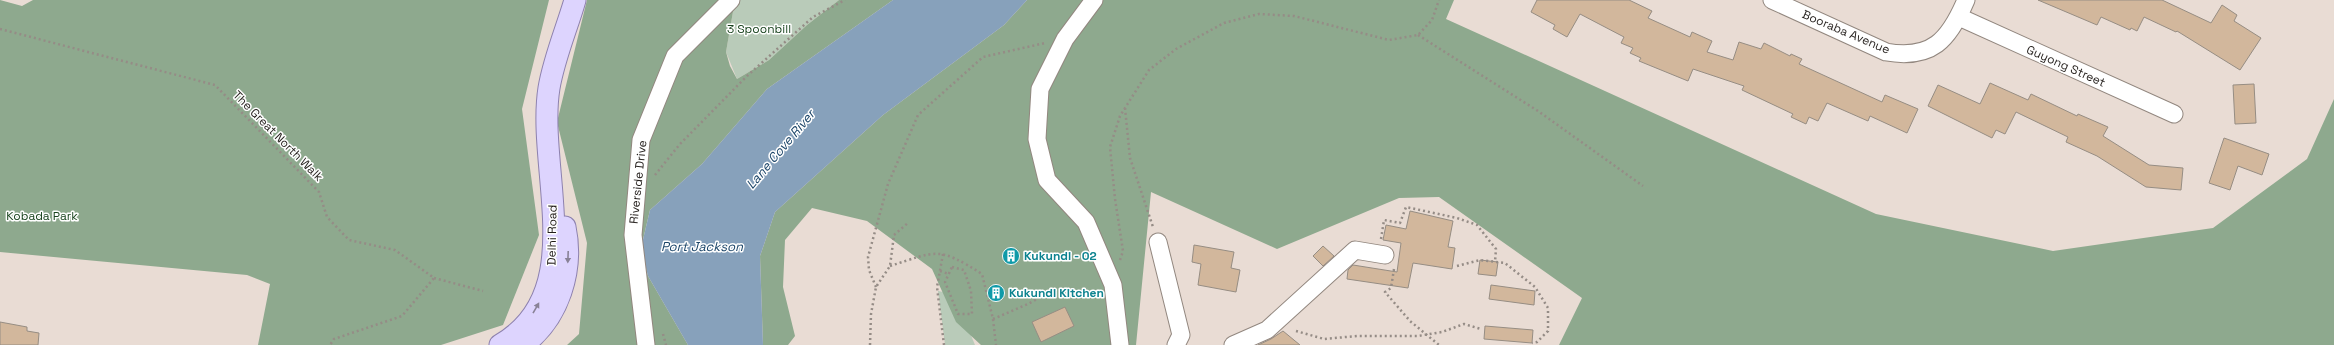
<svg xmlns="http://www.w3.org/2000/svg" width="2334" height="345" font-family="'Space Grotesk',sans-serif">
  <style>
    .green { fill: #b9cbb9 }
    .forest { fill: #8ea98e }
    .water { fill: #87a1bb }
    .building { fill: #d2b79c; stroke: #968d83 }
    .lines { fill: none; stroke-linecap: round; stroke-linejoin: round }
    .minor-casing { stroke: #92877f; stroke-width: 19 }
    .major-casing { stroke: #8d81ae; stroke-width: 23 }
    .path { stroke: #958c86; stroke-width: 2.5; stroke-dasharray: 2 3; stroke-linecap: butt }
    .minor { stroke: #fff; stroke-width: 17 }
    .major { stroke: #ddd4fe; stroke-width: 21 }
    .oneway { fill: #898297 }
    .labels { text-anchor: middle; stroke-width: 3; stroke-linejoin: round; paint-order: stroke }
    .park-label { font-size: 12px; fill: #1a441f; stroke: #fff }
    .street-label { font-size: 12px; fill: #221d1a; stroke: #fff }
    .culture-label { font-size: 12px; font-weight: bold; fill: #0d838f; stroke: #fff; text-anchor: start }
    .water-label { font-size: 13px; font-style: italic; fill: #1a4468; stroke: #fff }
  </style>
  <rect width="100%" height="100%" fill="#e9dcd4"/>
  <!-- green -->
  <g class="green">
    <path d="M735,0H839L807,25L769,60L737,79L726,52Z"/>
    <path d="M938,291L954,294L975,345H945Z"/>
  </g>
  <!-- forest -->
  <g class="forest">
    <path d="M0,0L22,6L33,0H549L522,109L539,235L503,325L441,345H258L270,284L247,275L0,252Z"/>
    <path d="M587,0H735L726,52L730,66L737,79L769,60L807,25L839,0H893L767,89L702,164L650,210L641,248L648,276L688,345H567L579,334L587,243L557,122Z"/>
    <path d="M1027,0H1454L1446,19L1876,214L2053,251L2213,228L2307,159L2334,99V345H1559L1582,298L1439,197L1399,198L1277,249L1151,192L1136,345H981L956,322L932,269L867,221L812,208L785,240L783,287L795,336L788,345H763L760,256L775,212L883,115L1004,25Z"/>
  </g>
  <!-- water -->
  <path class="water" d="M893,0H1027L1004,25L883,115L775,212L760,256L763,345H688L648,276L641,248L650,210L702,164L767,89Z"/>
  <!-- building -->
  <g class="building">
    <path d="M1537,0H1629L1652,11L1648,18L1690,37L1692,32L1712,41L1707,52L1733,60L1739,42L1761,49L1764,43L1790,56L1791,54L1802,59L1799,64L1882,102L1885,95L1918,109L1907,133L1870,116L1868,121L1827,103L1818,121L1809,117L1806,124L1791,117L1793,114L1742,90L1744,86L1693,69L1688,81L1639,61L1641,58L1630,53L1633,48L1621,43L1624,37L1580,14L1567,37L1553,29L1555,25L1531,12Z"/>
    <path d="M2038,0H2162L2211,23L2222,5L2237,15L2234,21L2261,38L2240,70L2177,31L2176,32L2144,17L2137,31L2131,28L2130,30L2101,17L2097,25Z"/>
    <path d="M1990,83L2028,100L2031,94L2077,116L2078,114L2108,127L2103,136L2149,165L2183,168L2181,190L2146,187L2097,156L2066,142L2068,137L2016,112L2005,134L1996,130L1992,138L1928,106L1938,85L1980,104Z"/>
    <path d="M2254,84L2256,123L2235,124L2233,85Z"/>
    <path d="M2224,138L2269,154L2262,175L2238,166L2230,190L2209,183Z"/>
    <path d="M1410,211L1453,221L1448,247L1455,248L1452,269L1413,263L1408,288L1347,279L1348,270L1353,265L1397,272L1401,243L1383,240L1386,225L1406,229Z"/>
    <path d="M1194,245L1234,252L1231,268L1240,270L1236,292L1198,285L1201,264L1192,262Z"/>
    <path d="M1323,246L1334,256L1323,266L1313,256Z"/>
    <path d="M1480,260L1498,262L1496,276L1478,274Z"/>
    <path d="M1491,285L1535,291L1534,305L1489,299Z"/>
    <path d="M1065,307L1074,326L1041,342L1032,322Z"/>
    <path d="M0,322L27,327V331L39,333L38,345H0Z"/>
    <path d="M1485,326L1533,330L1532,343L1484,339Z"/>
    <path d="M1283,331L1300,345H1258L1271,339Z"/>
  </g>
  <g class="lines">
    <!-- minor casing -->
    <g class="minor-casing">
      <g id="minor">
        <path d="M1094,0L1065,39L1040,89L1037,139L1047,180L1086,222L1113,285L1120,345"/>
        <path d="M1772,0L1886,52C1932,60 1949,40 1966,0"/>
        <path d="M1959,17L2174,114"/>
        <path d="M1158,242L1181,335L1176,345"/>
        <path d="M646,345L633,235L641,140L675,56L731,0"/>
        <path d="M1233,345L1267,330L1355,250L1385,255"/>
      </g>
    </g>
    <!-- major casing -->
    <g class="major-casing">
      <g id="major">
        <path d="M500,345C591,293 536,169 549,88C554,58 567,28 575,0"/>
        <path d="M523,345C559,318 574,270 565,227"/>
      </g>
    </g>
    <!-- path -->
    <g class="path">
      <path d="M0,29L215,85L319,192L327,217L349,240L395,250L434,278L402,316L334,339L330,345"/>
      <path d="M1418,35L1538,111L1643,186"/>
      <path d="M1125,108L1130,158L1153,227"/>
      <path d="M655,175L680,144L747,76L813,17L845,0"/>
      <path d="M1381,239L1384,220L1400,223L1406,207L1457,218L1477,225L1496,249L1495,262"/>
      <path d="M943,254L937,287L944,345"/>
      <path d="M1120,260L1123,251L1115,199L1110,147L1120,116L1149,70L1176,49L1224,23L1259,14L1294,16L1389,40L1418,35L1432,20L1439,0"/>
      <path d="M890,266C937,251 938,246 982,274L993,319L996,345"/>
      <path d="M1457,266L1480,260L1505,263L1535,287L1548,308V331L1537,342L1532,343"/>
      <path d="M952,267L964,270L971,291L972,314H958L945,282Z"/>
      <path d="M1394,269L1391,288L1385,292L1410,321L1439,345"/>
      <path d="M940,271L949,274"/>
      <path d="M434,278L483,291"/>
      <path d="M876,287L869,270L868,257L888,184L918,115L983,57L1045,43"/>
      <path d="M993,319L1028,304L1037,299L1040,289"/>
      <path d="M1296,331L1324,339L1357,336H1418L1442,332L1464,324L1481,329"/>
      <path d="M663,334L666,345"/>
      <path d="M870,345L871,314L876,287L890,266L894,235L909,222"/>
    </g>
    <!-- minor -->
    <use href="#minor" class="minor"/>
    <!-- major -->
    <use href="#major" class="major"/>
  </g>
  <!-- one-way arrows -->
  <defs><path id="oneway-solid" d="M-6-.8H1V-3.2L6.5 0L1 3.2V.8H-6Z"/></defs>
  <g class="oneway">
    <use href="#oneway-solid" transform="translate(568 257) rotate(92)"/>
    <use href="#oneway-solid" transform="translate(536 308) rotate(-60)"/>
  </g>
  <!-- icons -->
  <defs>
    <g id="building-disc" transform="scale(0.9)"><circle r="9.5" fill="#0f9aa8" stroke="#fff"/><path d="M-4-6H4V6H1V3H-1V6H-4ZM-2.5-4.3h1.7v1.8h-1.7ZM.8-4.3h1.7v1.8H.8ZM-2.5-1h1.7V.8h-1.7ZM.8-1h1.7V.8H.8Z" fill="#fff"/></g>
  </defs>
  <g fill-rule="evenodd">
    <use href="#building-disc" x="1011" y="256"/>
    <use href="#building-disc" x="996" y="293"/>
  </g>
  <g class="labels">
    <!-- park labels -->
    <g class="park-label">
      <text x="759" y="33">3 Spoonbill</text>
      <text x="42" y="220">Kobada Park</text>
    </g>
    <!-- street labels -->
    <g class="street-label">
      <text transform="translate(1846 32) rotate(23)" y="4">Booraba Avenue</text>
      <text transform="translate(2066 66) rotate(24)" y="4">Guyong Street</text>
      <text transform="translate(278 136) rotate(45)" y="4">The Great North Walk</text>
      <text transform="translate(638 182) rotate(-84)" y="4">Riverside Drive</text>
      <text transform="translate(552 235) rotate(-89)" y="4">Delhi Road</text>
    </g>
    <!-- culture labels -->
    <g class="culture-label">
      <text x="1024" y="260">Kukundi - 02</text>
      <text x="1009" y="297">Kukundi Kitchen</text>
    </g>
    <!-- water labels -->
    <g class="water-label">
      <text transform="translate(780 149) rotate(-50)" y="5">Lane Cove River</text>
      <text x="702" y="251">Port Jackson</text>
    </g>
  </g>
</svg>
